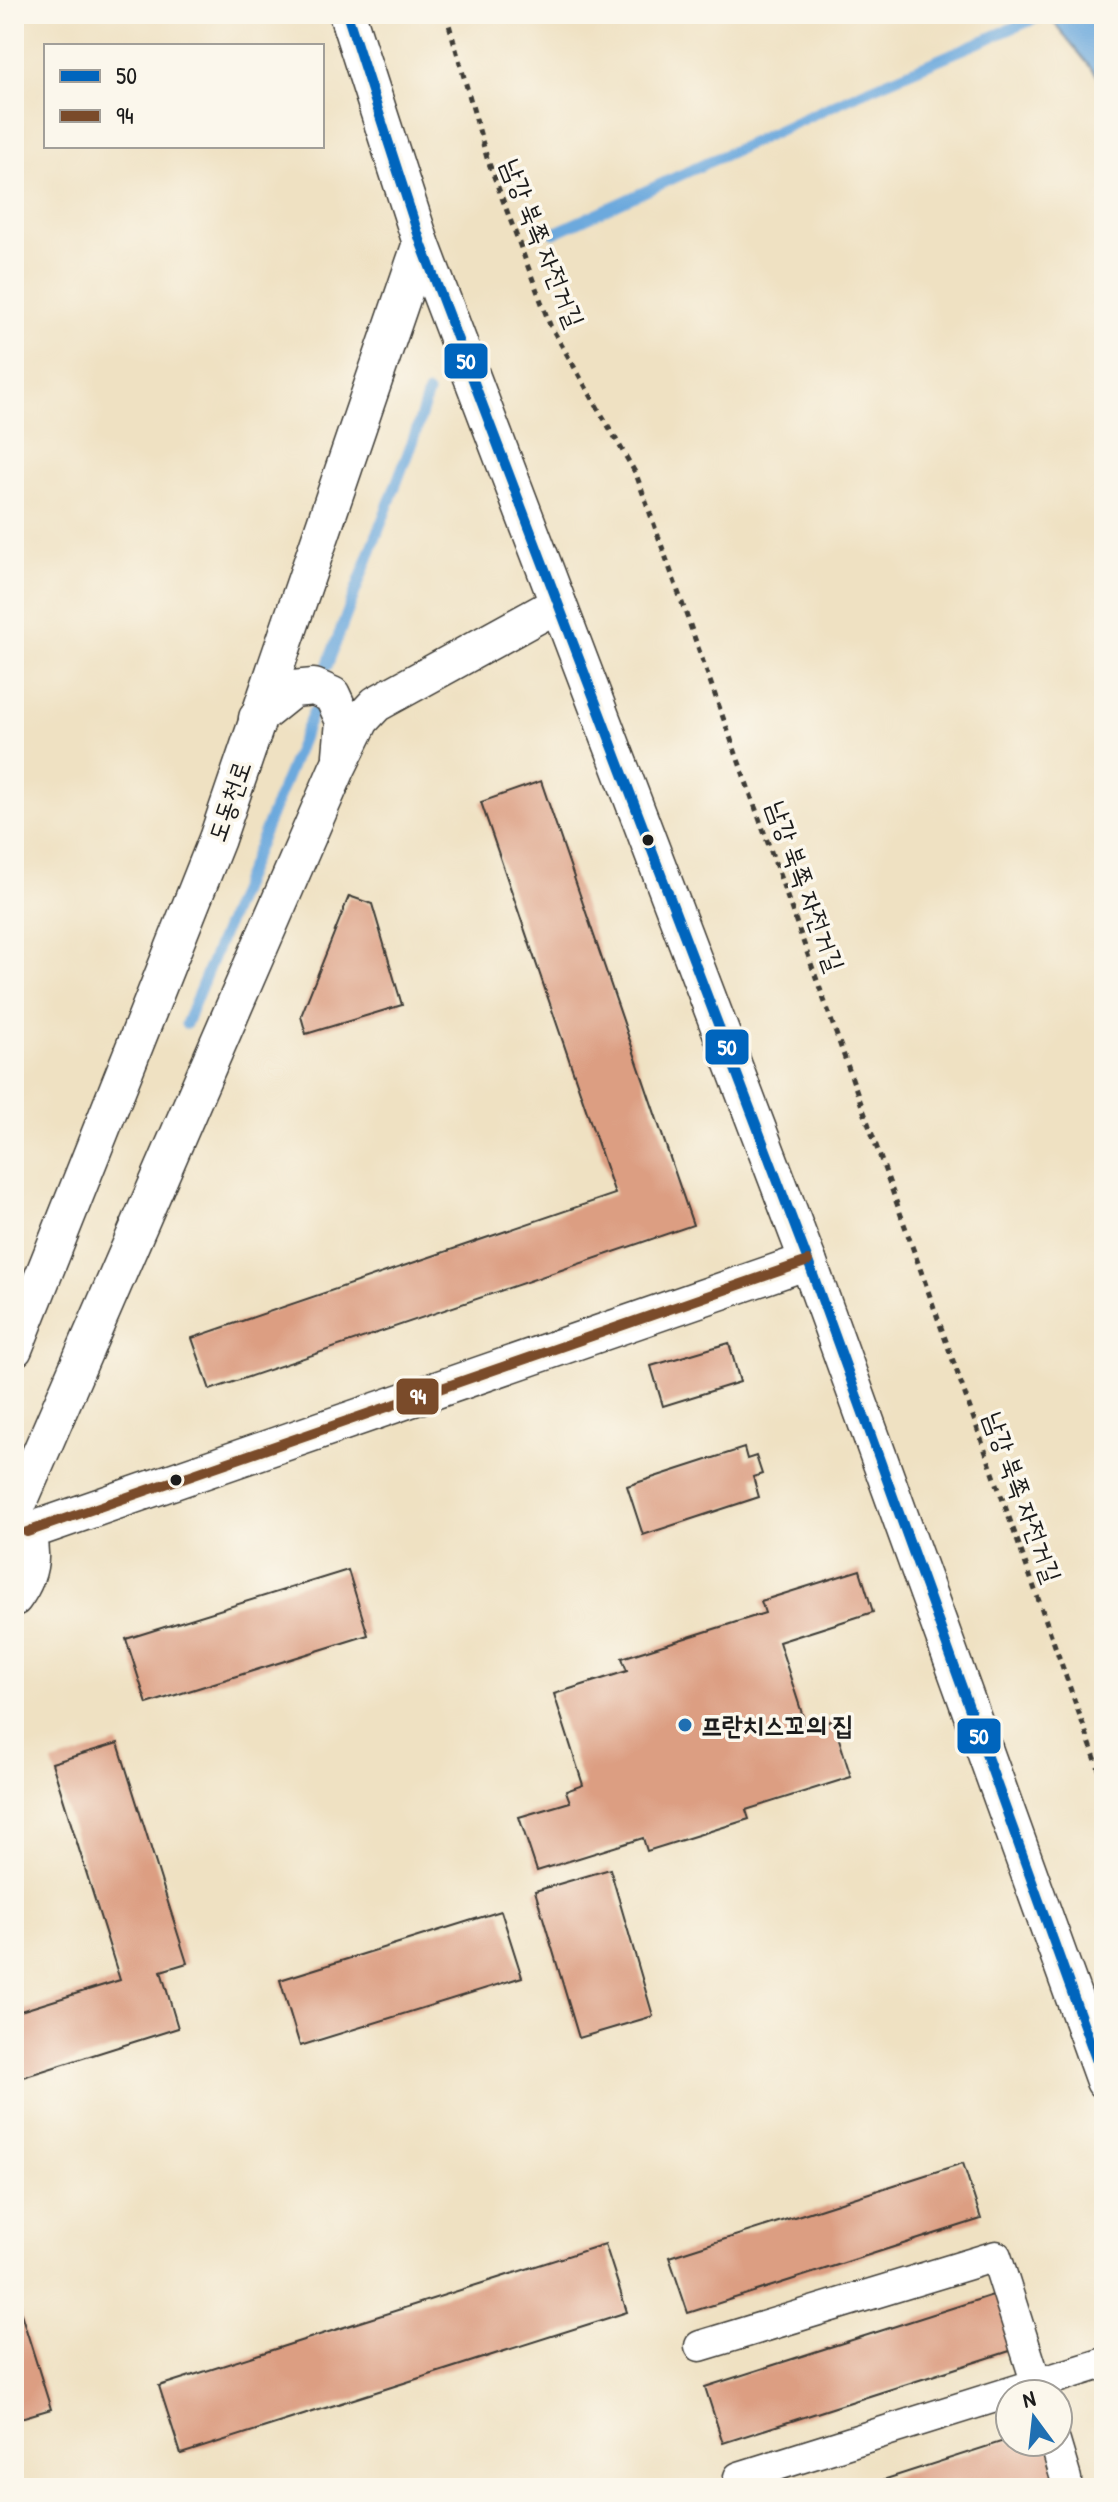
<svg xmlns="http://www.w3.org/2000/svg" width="1118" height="2502" font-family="'Patrick Hand','Poor Story',sans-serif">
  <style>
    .water { fill: #6ca9dd; stroke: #44627c; stroke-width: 2 }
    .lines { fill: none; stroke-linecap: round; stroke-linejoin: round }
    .stream { stroke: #6ca9dd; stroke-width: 11 }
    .building { fill: #dc9e82 }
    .minor-casing { stroke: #3c3a35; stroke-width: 33 }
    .tertiary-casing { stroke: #3c3a35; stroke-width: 39 }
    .path { stroke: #3c3a35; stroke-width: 5; stroke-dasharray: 6 6; stroke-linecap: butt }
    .minor { stroke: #fff; stroke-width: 30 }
    .tertiary { stroke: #fff; stroke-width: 36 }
    .bus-1-casing { stroke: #fbf7ec; stroke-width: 16 }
    .bus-2-casing { stroke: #fbf7ec; stroke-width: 16 }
    .bus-1 { stroke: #0065bd; stroke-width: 10 }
    .bus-2 { stroke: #7a4b2a; stroke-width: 10 }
    .bus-dot { fill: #1c1c1c; stroke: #fbf7ec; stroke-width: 3 }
    .poi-dot { fill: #1f6fb2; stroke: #fbf7ec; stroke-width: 3 }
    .labels { text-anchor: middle; stroke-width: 7; stroke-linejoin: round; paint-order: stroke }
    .street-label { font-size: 26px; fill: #1c1c1c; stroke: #fbf7ec }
    .poi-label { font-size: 26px; font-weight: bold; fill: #1c1c1c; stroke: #fbf7ec; text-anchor: start }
    .line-badge { stroke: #fbf7ec; stroke-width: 3 }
    .badge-label { font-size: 22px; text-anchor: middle; font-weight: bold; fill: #fff }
  </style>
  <rect width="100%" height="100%" fill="#fbf7ec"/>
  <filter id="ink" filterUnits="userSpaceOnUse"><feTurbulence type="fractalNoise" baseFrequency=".0125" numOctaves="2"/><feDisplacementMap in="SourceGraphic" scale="16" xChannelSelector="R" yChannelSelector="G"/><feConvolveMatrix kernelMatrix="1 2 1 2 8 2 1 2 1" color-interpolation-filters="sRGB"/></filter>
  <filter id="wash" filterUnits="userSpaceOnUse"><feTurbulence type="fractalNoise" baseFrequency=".006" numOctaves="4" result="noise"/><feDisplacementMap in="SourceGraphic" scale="32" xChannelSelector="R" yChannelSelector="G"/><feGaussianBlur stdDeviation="1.8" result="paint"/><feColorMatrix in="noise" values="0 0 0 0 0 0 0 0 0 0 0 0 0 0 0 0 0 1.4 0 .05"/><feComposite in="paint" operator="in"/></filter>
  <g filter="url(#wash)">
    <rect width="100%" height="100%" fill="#efe1c2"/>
    <!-- water -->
    <path class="water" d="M1047,14H1104V84Z"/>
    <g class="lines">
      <!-- stream -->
      <g class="stream">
        <path d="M554,233L862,92L1046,14"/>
        <path d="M327,666L417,429L428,393"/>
        <path d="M186,1024L313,712"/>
      </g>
    </g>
    <g id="blocks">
      <!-- building -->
      <g class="building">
        <path d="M541,781L693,1225L210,1390L192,1338L615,1194L481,802Z"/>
        <path d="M349,896L372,904L402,1005L306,1034L301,1016Z"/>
        <path d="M729,1343L740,1382L663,1406L651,1366Z"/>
        <path d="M744,1448L747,1459L756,1456L762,1474L753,1477L759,1497L643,1535L627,1486Z"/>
        <path d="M348,1570L368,1635L147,1704L126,1639Z"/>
        <path d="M860,1570L873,1612L779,1642L807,1729L833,1720L851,1777L746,1810L749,1819L647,1851L643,1838L537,1871L519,1817L570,1802L566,1791L583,1785L554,1694L627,1671L622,1658L765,1613L761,1601Z"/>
        <path d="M118,1743L187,1963L161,1971L178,2028L14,2080V2013L120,1980L52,1763Z"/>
        <path d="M610,1869L653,2016L579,2038L535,1891Z"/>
        <path d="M501,1911L522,1977L300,2046L280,1980Z"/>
        <path d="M963,2163L981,2219L688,2313L669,2257Z"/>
        <path d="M605,2244L627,2312L181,2454L159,2386Z"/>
        <path d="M14,2291L51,2409L14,2420Z"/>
        <path d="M999,2293L1016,2349L723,2443L705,2387Z"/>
        <path d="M1010,2439V2442H1048L1061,2484L1049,2488H858Z"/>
      </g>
    </g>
  </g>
  <g filter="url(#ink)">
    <use href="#blocks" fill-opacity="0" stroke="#3c3a35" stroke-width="2"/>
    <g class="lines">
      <!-- minor casing -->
      <g class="minor-casing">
        <g id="minor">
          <path d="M700,2346L996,2256L1040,2394"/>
          <path d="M1055,2442L1066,2479"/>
          <path d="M739,2477L1104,2363"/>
        </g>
      </g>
      <!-- tertiary casing -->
      <g class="tertiary-casing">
        <g id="tertiary">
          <path d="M347,14L421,243L808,1261L1104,2081"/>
          <path d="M257,718L293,689L314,687L332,695L344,721L341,755"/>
          <path d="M14,1349L217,839L421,243"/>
          <path d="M14,1514L337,769L361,720L376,704L558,604"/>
          <path d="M14,1514C36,1541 35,1570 14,1598"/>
          <path d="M27,1532L808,1261"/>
        </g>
      </g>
      <!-- path -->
      <path class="path" d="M446,14L487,158L550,325L636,474L1104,1783"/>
      <!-- minor -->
      <use href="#minor" class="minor"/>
      <!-- tertiary -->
      <use href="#tertiary" class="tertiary"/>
      <!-- bus-1 casing -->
      <g class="bus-1-casing">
        <path id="bus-1" d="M347,14L421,243L808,1261L1104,2081"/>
      </g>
      <!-- bus-2 casing -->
      <g class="bus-2-casing">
        <path id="bus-2" d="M27,1532L808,1261"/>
      </g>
      <!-- bus-1 -->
      <use href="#bus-1" class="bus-1"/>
      <!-- bus-2 -->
      <use href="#bus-2" class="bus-2"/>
    </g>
  </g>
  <!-- markers -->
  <g class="bus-dot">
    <circle cx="648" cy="840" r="7"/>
    <circle cx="176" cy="1480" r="7"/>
  </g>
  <circle class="poi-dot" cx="685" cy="1725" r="8"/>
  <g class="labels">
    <!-- street labels -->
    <g class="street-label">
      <text transform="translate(543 243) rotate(68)" y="9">남강 북쪽 자전거길</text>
      <text transform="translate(229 801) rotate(-71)" y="9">도동천로</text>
      <text transform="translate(806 886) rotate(70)" y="9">남강 북쪽 자전거길</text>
      <text transform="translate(1023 1497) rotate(70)" y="9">남강 북쪽 자전거길</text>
    </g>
    <!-- poi labels -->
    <g class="poi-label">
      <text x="701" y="1734">프란치스꼬의 집</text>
    </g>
  </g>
  <g class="line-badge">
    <rect x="443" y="342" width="46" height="38" rx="8" fill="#0065bd"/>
    <rect x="704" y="1028" width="46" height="38" rx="8" fill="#0065bd"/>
    <rect x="395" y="1377" width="45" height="39" rx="8" fill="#7a4b2a"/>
    <rect x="956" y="1717" width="46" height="38" rx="8" fill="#0065bd"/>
  </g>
  <g class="badge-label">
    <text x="466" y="369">50</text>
    <text x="727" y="1055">50</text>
    <text x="418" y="1404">94</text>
    <text x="979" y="1744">50</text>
  </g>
  <!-- margin -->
  <rect width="1118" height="2502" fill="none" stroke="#fbf7ec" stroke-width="48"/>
  <!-- legend -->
  <rect x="44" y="44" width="280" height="104" fill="#fbf7ec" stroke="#a29f99" stroke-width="2"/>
  <rect x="60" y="70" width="40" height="12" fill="#0065bd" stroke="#a29f99" stroke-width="2"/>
  <text x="116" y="84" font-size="24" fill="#1c1c1c">50</text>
  <rect x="60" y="110" width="40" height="12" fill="#7a4b2a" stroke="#a29f99" stroke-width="2"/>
  <text x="116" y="124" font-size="24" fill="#1c1c1c">94</text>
  <!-- north arrow -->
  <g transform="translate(1034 2418) rotate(345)"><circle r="38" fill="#fbf7ec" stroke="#a29f99" stroke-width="2"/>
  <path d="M0-6L14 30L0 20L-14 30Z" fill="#1f6fb2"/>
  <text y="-12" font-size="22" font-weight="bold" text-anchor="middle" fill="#1c1c1c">N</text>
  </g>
</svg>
